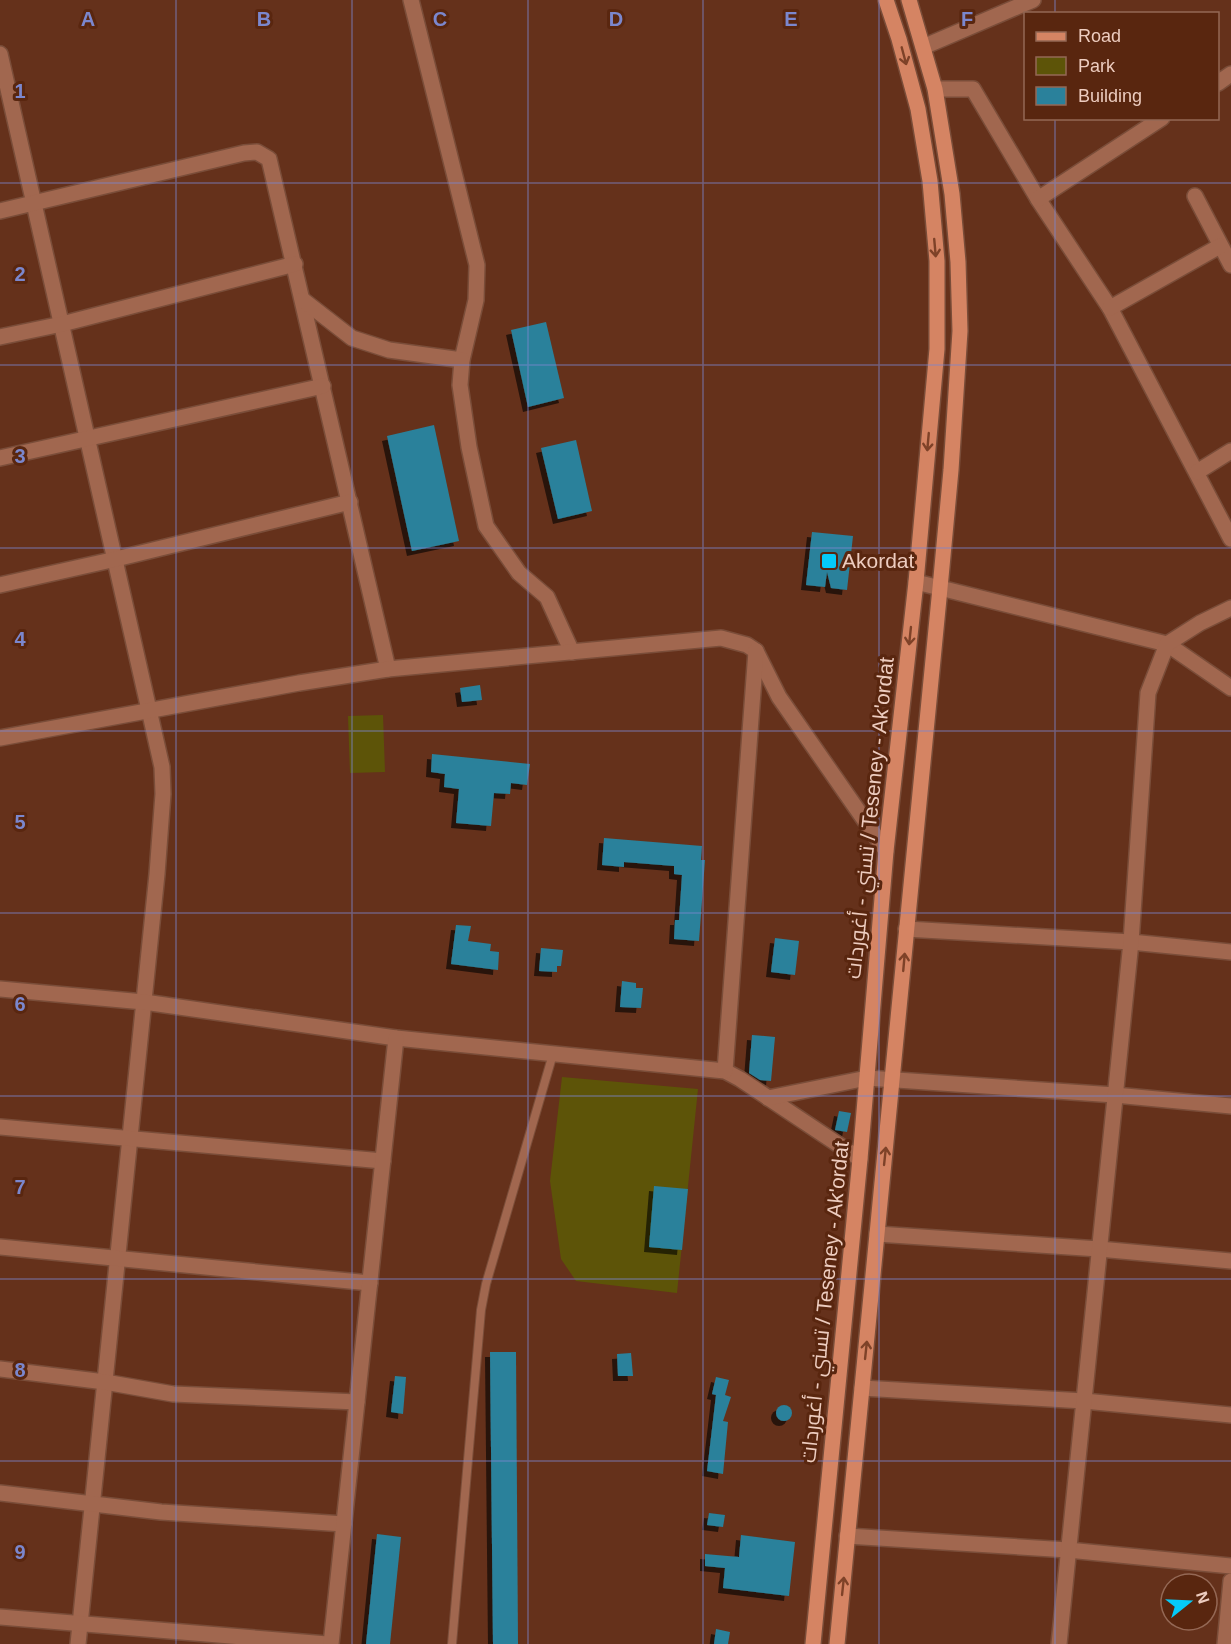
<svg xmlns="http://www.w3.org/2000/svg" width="1231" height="1644" font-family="Helvetica,Cairo,sans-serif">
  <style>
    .green { fill: #5d5408 }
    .building { fill: #2a819b; filter: url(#shadow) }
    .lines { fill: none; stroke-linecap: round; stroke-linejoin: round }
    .lane-casing { stroke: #7a4d39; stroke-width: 10 }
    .street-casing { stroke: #7a4d39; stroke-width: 18 }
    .primary-casing { stroke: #7a4d39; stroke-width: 18 }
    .lane { stroke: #a1674f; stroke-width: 8 }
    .street { stroke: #a1674f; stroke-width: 15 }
    .primary { stroke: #d58463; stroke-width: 15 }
    .oneway { stroke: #7e4228 }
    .grid { fill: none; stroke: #7b87cd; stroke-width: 1.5; stroke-opacity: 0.55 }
    .poi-dot { fill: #05cbf9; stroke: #59260f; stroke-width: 2 }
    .labels { text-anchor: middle; stroke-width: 6; stroke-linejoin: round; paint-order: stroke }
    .poi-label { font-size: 21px; fill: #edccbf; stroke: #59260f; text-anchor: start }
    .street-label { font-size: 21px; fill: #edccbf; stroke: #59260f }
    .grid-label { font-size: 20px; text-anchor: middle; font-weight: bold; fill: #7b87cd; stroke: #59260f; stroke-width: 6; stroke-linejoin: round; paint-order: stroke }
  </style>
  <defs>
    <filter id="shadow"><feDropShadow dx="-5" dy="5" stdDeviation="0" flood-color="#0009"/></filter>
  </defs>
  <rect width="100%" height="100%" fill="#65311b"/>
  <!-- green -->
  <g class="green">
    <path d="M383,715L385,772L350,773L348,716Z"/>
    <path d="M562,1077L698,1089L677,1293L576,1281L561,1259L550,1181Z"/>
  </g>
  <!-- building -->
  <g class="building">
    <path d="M546,322L564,398L528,407L511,330Z"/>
    <path d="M434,425L459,541L412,551L387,436Z"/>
    <path d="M576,440L592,511L558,519L541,448Z"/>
    <path d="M812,532L853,536L847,590L831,588L827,572L825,587L806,585Z"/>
    <path d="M480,685L482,700L462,702L460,688Z"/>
    <path d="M432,754L530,764L527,785L511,783L510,794L494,793L491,826L456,823L459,789L444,787L445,774L431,772Z"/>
    <path d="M604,838L702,846L701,860H705L699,941L674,939L675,920H679L682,875L674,874V866L624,862V867L602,865Z"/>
    <path d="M456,925L471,926L468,941L491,944L490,951L499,952L498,970L451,964Z"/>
    <path d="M775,938L799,941L795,975L771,972Z"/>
    <path d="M541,948L563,950L561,966H557V972L539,971Z"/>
    <path d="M622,981L636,983V988H643L641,1008L620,1007Z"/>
    <path d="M752,1035L775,1037L771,1081L760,1080L749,1073Z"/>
    <path d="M839,1111L851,1113L847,1132L835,1130Z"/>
    <path d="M654,1186L688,1189L682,1250L649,1247Z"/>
    <path d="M490,1352H516L518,1644H493Z"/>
    <path d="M631,1353L633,1376H618L617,1354Z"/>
    <path d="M395,1376L406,1377L403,1414L391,1412Z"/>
    <path d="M716,1377L729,1380L725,1395L731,1397L723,1421L728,1422L723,1474L707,1471L716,1395L712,1394Z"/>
    <circle cx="784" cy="1413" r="8"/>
    <path d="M709,1513L725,1515L723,1527L707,1525Z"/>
    <path d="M377,1534L401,1537L390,1644H366Z"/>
    <path d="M741,1535L795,1542L789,1596L723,1588L725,1568L705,1566V1554L739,1557Z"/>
    <path d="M716,1629L730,1632L728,1644H714Z"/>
  </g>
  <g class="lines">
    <!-- lane casing -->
    <g class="lane-casing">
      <path id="lane" d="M452,1644L481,1310L486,1284L553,1054"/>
    </g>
    <!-- street casing -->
    <g class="street-casing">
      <g id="street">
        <path d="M411,0L477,265L476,300L462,360L460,385L469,447L486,526L519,573L547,597L572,652"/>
        <path d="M923,47L1033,0"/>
        <path d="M0,54L162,767L163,794L157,874L78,1644"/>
        <path d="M1218,83L1231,74"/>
        <path d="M935,89H973L1038,199L1110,308L1231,539"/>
        <path d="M1195,196L1231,265"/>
        <path d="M1038,199L1162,118"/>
        <path d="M0,211L244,153L257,152L269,159L388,669"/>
        <path d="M303,300L352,338L389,350L462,360"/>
        <path d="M1110,308L1220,246"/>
        <path d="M0,337L62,324L295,264"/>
        <path d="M0,458L323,386"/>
        <path d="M1197,472L1231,451"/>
        <path d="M916,582L1167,644L1231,688"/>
        <path d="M0,585L116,559L350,502"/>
        <path d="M0,738L299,683L388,669L721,638L747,645L756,651L779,697L886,851"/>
        <path d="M906,929L1131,942L1231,952"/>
        <path d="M0,989L144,1002L396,1038L725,1071L740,1079L860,1159"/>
        <path d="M725,1071L756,651"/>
        <path d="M768,1098L867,1078L1115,1095L1231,1106"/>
        <path d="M0,1127L383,1161"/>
        <path d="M877,1234L1099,1249L1231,1261"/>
        <path d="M0,1247L370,1283"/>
        <path d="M0,1369L105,1382L173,1394L357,1402"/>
        <path d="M862,1388L1084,1401L1231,1415"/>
        <path d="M0,1493L161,1512L344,1524"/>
        <path d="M847,1536L1068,1550L1231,1566"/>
        <path d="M0,1617L327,1644"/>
        <path d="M331,1644L396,1038"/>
        <path d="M1059,1644L1131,942L1148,693L1167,644L1200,623L1231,608"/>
        <path d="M1225,1644L1231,1581"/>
      </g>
    </g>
    <!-- primary casing -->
    <g class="primary-casing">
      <g id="primary">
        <path d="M813,1644L860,1159L886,851L916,582L937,349V261L930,181L918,109L899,39L886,0"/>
        <path d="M837,1644L940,588L951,470L960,331L958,262L952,194L935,89L909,0"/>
      </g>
    </g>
    <!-- lane -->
    <use href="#lane" class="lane"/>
    <!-- street -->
    <use href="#street" class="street"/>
    <!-- primary -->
    <use href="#primary" class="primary"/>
  </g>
  <!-- one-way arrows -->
  <defs><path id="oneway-shaft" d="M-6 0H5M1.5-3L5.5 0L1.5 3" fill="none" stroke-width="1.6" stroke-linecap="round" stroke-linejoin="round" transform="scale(1.5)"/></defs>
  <g class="oneway">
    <use href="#oneway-shaft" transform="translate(904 56) rotate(75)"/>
    <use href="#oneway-shaft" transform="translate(935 248) rotate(85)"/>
    <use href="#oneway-shaft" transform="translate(928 442) rotate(95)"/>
    <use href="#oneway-shaft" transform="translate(910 636) rotate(96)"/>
    <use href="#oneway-shaft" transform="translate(904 962) rotate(-85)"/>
    <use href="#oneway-shaft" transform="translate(885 1156) rotate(-84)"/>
    <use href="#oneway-shaft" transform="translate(866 1350) rotate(-84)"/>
    <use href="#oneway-shaft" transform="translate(843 1586) rotate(-84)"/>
  </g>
  <!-- grid -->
  <path class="grid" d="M176,0V1644M352,0V1644M528,0V1644M703,0V1644M879,0V1644M1055,0V14M1055,118V1644M0,183H1231M0,365H1231M0,548H1231M0,731H1231M0,913H1231M0,1096H1231M0,1279H1231M0,1461H1231"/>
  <!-- markers -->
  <rect class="poi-dot" x="821" y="553" width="16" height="16" rx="3"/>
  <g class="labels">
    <!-- poi labels -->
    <g class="poi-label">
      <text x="842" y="568">Akordat</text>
    </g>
    <!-- street labels -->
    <g class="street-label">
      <text transform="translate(870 818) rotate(-84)" y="7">تسني - أغوردات / Teseney - Ak'ordat</text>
      <text transform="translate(825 1302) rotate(-84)" y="7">تسني - أغوردات / Teseney - Ak'ordat</text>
    </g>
  </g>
  <g class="grid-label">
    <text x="88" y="26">A</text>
    <text x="264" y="26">B</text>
    <text x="440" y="26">C</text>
    <text x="616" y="26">D</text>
    <text x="791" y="26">E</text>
    <text x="967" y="26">F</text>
    <text x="20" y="98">1</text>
    <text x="20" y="281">2</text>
    <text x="20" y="463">3</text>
    <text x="20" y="646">4</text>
    <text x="20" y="829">5</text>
    <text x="20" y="1011">6</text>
    <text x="20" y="1194">7</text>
    <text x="20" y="1377">8</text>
    <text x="20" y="1559">9</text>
  </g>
  <!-- legend -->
  <rect x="1024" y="12" width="195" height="108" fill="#59260f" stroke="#946855" stroke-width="1.5"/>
  <rect x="1036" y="32" width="30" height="9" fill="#d58463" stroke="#946855" stroke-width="1.5"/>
  <text x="1078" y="42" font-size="18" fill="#edccbf">Road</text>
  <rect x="1036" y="57" width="30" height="18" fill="#5d5408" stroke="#946855" stroke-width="1.5"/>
  <text x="1078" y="72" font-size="18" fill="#edccbf">Park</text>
  <rect x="1036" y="87" width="30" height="18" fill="#2a819b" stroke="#946855" stroke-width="1.5"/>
  <text x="1078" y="102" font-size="18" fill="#edccbf">Building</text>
  <!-- north arrow -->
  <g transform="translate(1189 1602) rotate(72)"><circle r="28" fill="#59260f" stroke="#946855" stroke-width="1.5"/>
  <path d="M0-4.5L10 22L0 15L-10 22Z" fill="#05cbf9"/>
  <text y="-9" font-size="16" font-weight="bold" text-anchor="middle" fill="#edccbf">N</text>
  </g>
</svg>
